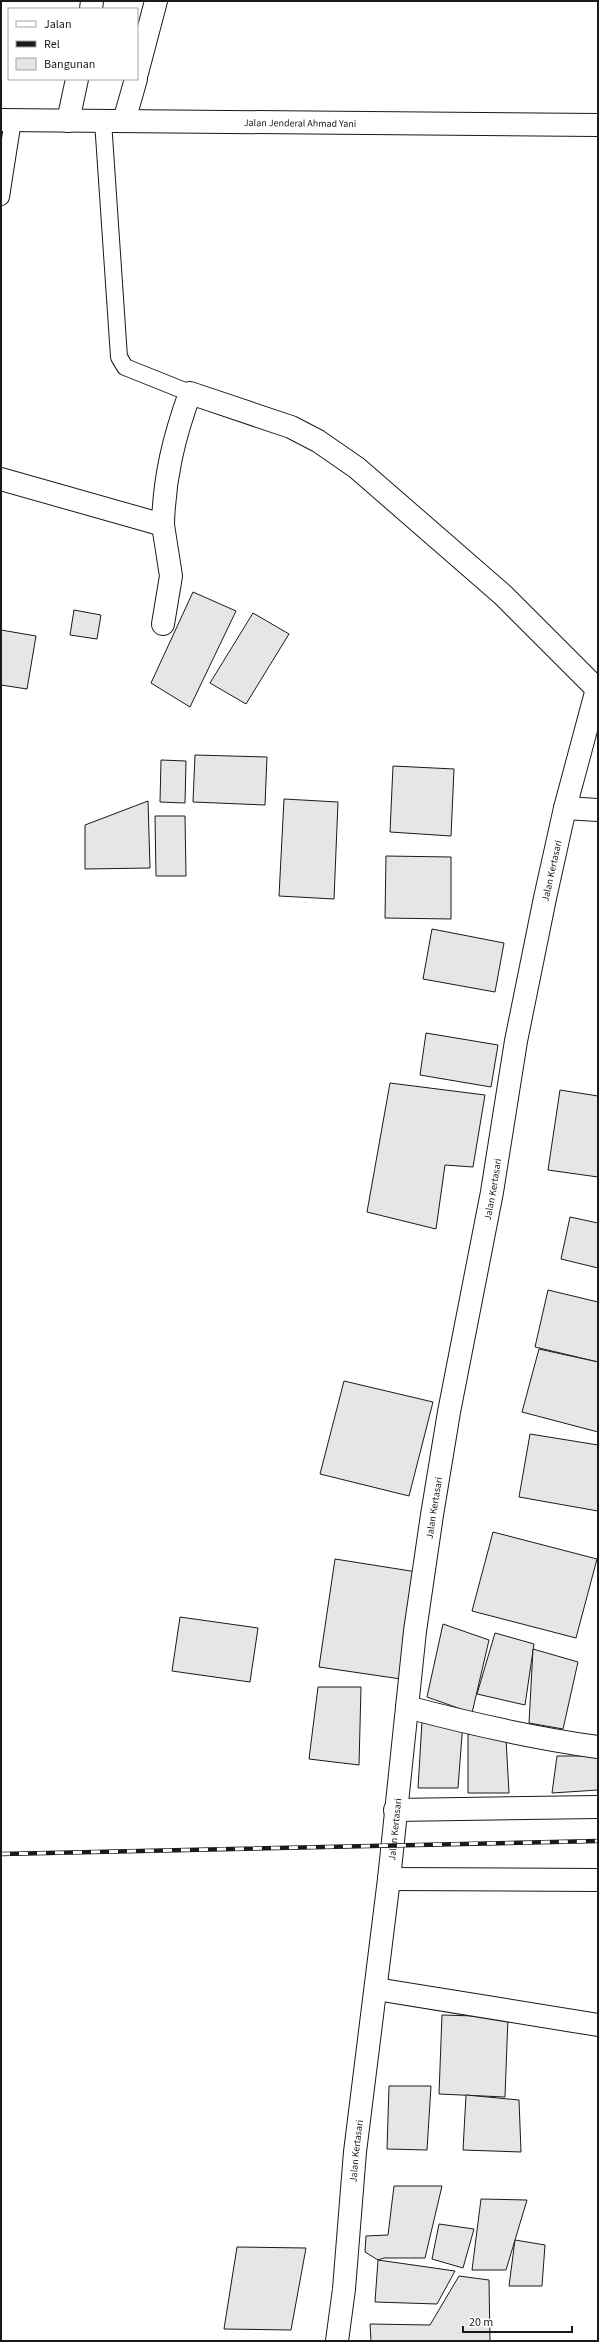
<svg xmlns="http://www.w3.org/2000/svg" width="599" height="2342" font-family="'Source Sans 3',sans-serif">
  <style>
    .building { fill: #e6e6e6; stroke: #1a1a1a }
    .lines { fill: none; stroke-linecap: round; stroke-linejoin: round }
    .lane-casing { stroke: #1a1a1a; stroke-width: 18 }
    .street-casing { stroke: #1a1a1a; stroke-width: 24 }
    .highway-casing { stroke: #1a1a1a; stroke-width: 24 }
    .lane { stroke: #fff; stroke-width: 16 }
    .street { stroke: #fff; stroke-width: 22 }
    .highway { stroke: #fff; stroke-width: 22 }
    .rail-casing { stroke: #1a1a1a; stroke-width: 4.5 }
    .rail { stroke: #fff; stroke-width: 3; stroke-dasharray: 9; stroke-linecap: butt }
    .labels { text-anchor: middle; stroke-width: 3; stroke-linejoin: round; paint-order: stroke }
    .street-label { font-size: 10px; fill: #1a1a1a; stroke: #fff }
  </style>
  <rect width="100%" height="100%" fill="#fff"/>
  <!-- building -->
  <g class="building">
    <path d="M193,592L236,611L190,707L151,683Z"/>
    <path d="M74,610L101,615L97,639L70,635Z"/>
    <path d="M253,613L289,634L246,704L210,683Z"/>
    <path d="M1,630L36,636L27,689L1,685Z"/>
    <path d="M195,755L267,757L265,805L193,802Z"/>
    <path d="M161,760L186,761L185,803L160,802Z"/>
    <path d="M393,766L454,769L451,836L390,832Z"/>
    <path d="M284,799L338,802L334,899L279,896Z"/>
    <path d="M148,801L150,868L85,869V825Z"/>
    <path d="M155,816H185L186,876H156Z"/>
    <path d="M386,856L451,857V919L385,918Z"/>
    <path d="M432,929L504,943L495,992L423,979Z"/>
    <path d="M426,1033L498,1045L491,1087L420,1075Z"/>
    <path d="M390,1083L485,1095L473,1167L445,1165L436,1229L367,1212Z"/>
    <path d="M560,1090L598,1096V1177L548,1170Z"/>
    <path d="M570,1217L598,1223V1268L561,1259Z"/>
    <path d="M548,1290L598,1302V1362L535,1347Z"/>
    <path d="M539,1349L598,1362V1432L522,1412Z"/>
    <path d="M344,1381L433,1402L409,1496L320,1474Z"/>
    <path d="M530,1434L598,1445V1511L519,1497Z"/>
    <path d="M493,1532L597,1559L576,1638L472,1611Z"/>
    <path d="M335,1559L417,1572L401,1679L319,1667Z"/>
    <path d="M180,1617L258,1628L250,1682L172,1671Z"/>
    <path d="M443,1624L489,1640L472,1713L427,1697Z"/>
    <path d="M495,1633L534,1644L525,1705L477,1694Z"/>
    <path d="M533,1649L578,1662L563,1729L529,1723Z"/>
    <path d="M318,1687H361L359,1765L309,1759Z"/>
    <path d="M422,1722H463L458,1788H418Z"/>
    <path d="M468,1734L506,1739L509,1793H468Z"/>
    <path d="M557,1756H598V1790L552,1793Z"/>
    <path d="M442,2015L508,2017L505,2097L439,2094Z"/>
    <path d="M389,2086H431L427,2150L387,2149Z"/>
    <path d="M466,2095L519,2100L521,2152L463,2150Z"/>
    <path d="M394,2186H442L425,2258H384L378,2260L365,2252L366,2236L388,2235Z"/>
    <path d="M481,2199L527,2200L506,2270H472Z"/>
    <path d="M439,2224L474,2229L463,2268L432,2259Z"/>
    <path d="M515,2240L545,2245L542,2286H509Z"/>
    <path d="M237,2247L306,2248L291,2330L224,2329Z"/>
    <path d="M378,2260L455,2271L437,2304L375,2302Z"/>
    <path d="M459,2276L489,2280L490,2341H371L370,2324L430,2325Z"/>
  </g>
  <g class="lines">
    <!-- lane casing -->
    <g class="lane-casing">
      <g id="lane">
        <path d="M103,121L119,357L125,367L190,393"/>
        <path d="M1,197L13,120"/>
      </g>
    </g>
    <!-- street casing -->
    <g class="street-casing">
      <g id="street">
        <path d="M91,9L92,1"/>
        <path d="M137,73L156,1"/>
        <path d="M68,121L77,79"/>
        <path d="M124,121L136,79"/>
        <path d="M1,479L163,525C164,478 174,437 190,393L291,427L318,441L357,468L503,595L597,689"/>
        <path d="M163,525L171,576L163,624"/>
        <path d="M565,808L598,810"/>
        <path d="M407,1707C471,1724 533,1738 598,1747"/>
        <path d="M395,1810L598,1807"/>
        <path d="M389,1879L598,1880"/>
        <path d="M376,1989L598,2025"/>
        <path id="s1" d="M337,2341L344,2289L355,2152L389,1879L415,1631L432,1515L449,1412L492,1192L516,1041L545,898L565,808L598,685"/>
      </g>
    </g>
    <!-- highway casing -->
    <g class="highway-casing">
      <g id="highway">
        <path id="s2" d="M1,120L598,125"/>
      </g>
    </g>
    <!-- lane -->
    <use href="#lane" class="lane"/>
    <!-- street -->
    <use href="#street" class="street"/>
    <!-- highway -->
    <use href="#highway" class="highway"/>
    <!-- rail casing -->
    <g class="rail-casing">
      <path id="rail" d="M1,1854L598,1841"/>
    </g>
    <!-- rail -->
    <use href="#rail" class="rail"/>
  </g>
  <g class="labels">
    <!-- street labels -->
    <g class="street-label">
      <text dy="4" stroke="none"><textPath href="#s2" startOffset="299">Jalan Jenderal Ahmad Yani</textPath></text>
      <text dy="4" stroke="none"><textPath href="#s1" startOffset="1487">Jalan Kertasari</textPath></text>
      <text dy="4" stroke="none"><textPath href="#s1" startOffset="1163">Jalan Kertasari</textPath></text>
      <text dy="4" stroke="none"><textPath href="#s1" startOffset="839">Jalan Kertasari</textPath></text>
      <text dy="4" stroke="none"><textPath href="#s1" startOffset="515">Jalan Kertasari</textPath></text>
      <text dy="4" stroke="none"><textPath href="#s1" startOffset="191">Jalan Kertasari</textPath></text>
    </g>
  </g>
  <!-- border -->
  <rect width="599" height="2342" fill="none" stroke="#1a1a1a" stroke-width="4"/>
  <!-- legend -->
  <rect x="8" y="8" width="130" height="72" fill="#ffffff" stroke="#a3a3a3"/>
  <rect x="16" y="21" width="20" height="6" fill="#ffffff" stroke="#a3a3a3"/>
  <text x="44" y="28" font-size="12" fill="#1a1a1a">Jalan</text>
  <rect x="16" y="41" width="20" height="6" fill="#1a1a1a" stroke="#a3a3a3"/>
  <text x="44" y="48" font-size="12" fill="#1a1a1a">Rel</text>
  <rect x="16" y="58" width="20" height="12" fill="#e6e6e6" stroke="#a3a3a3"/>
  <text x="44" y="68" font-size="12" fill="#1a1a1a">Bangunan</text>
  <!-- scale -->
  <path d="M463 2326v6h109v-6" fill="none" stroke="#1a1a1a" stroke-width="2"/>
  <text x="469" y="2326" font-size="12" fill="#1a1a1a" stroke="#ffffff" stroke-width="3" paint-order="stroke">20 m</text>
</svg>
